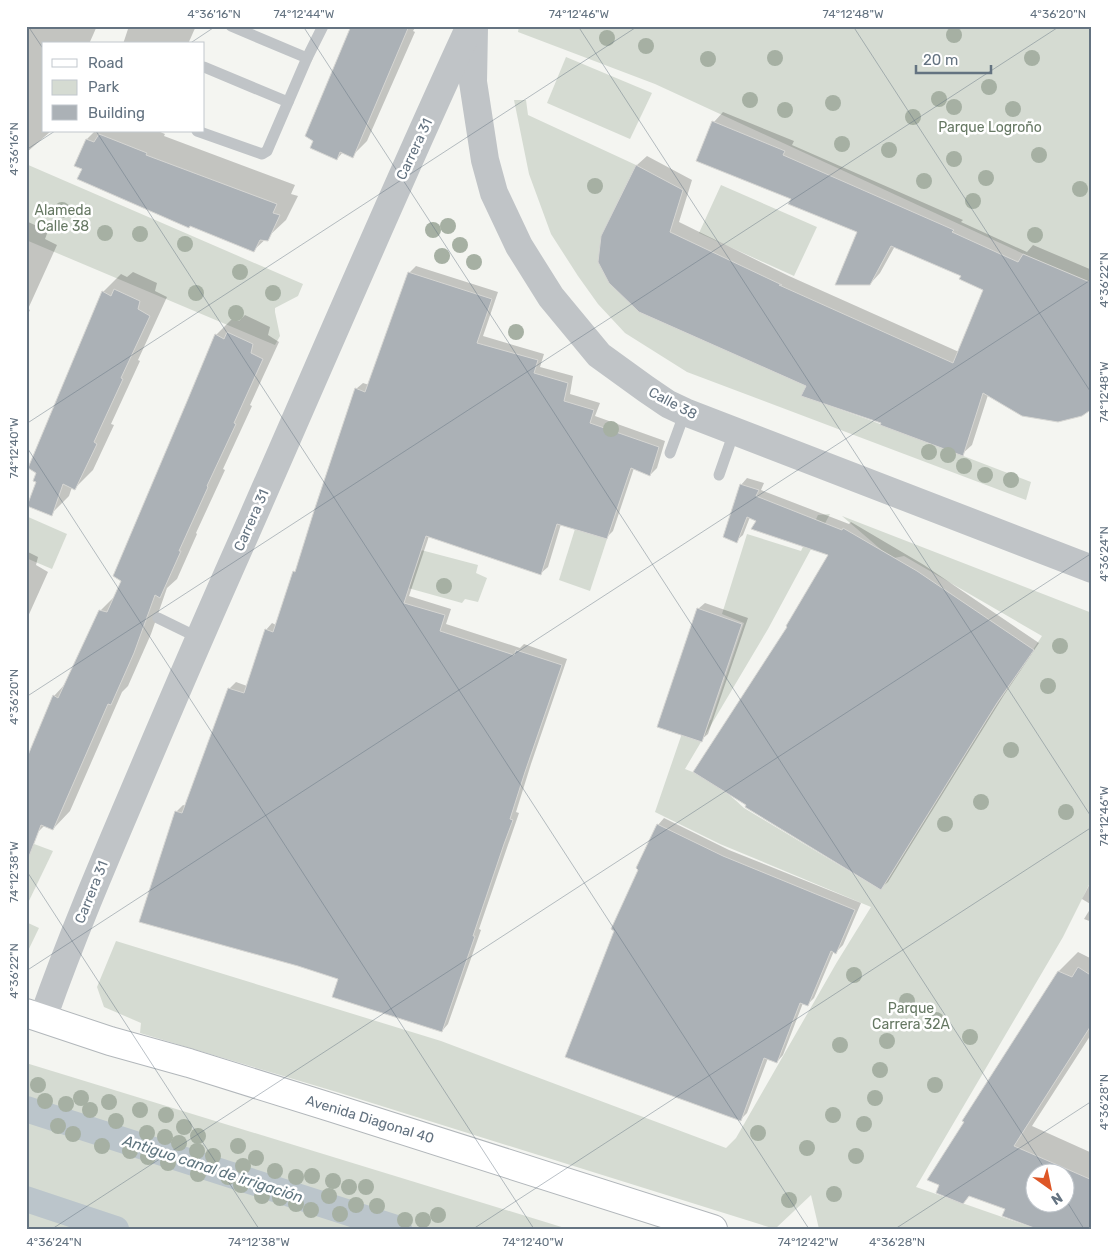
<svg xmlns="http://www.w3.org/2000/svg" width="1118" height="1255" font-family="Rubik,sans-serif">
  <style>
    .green { fill: #d5dbd2 }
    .shadow { fill: #0003; fill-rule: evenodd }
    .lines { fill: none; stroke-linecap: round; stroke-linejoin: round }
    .canal { stroke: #bbc5cb; stroke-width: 26 }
    .building { fill: #abb1b6; stroke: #d6d6d3; fill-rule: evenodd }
    .secondary-casing { stroke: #b2b7bb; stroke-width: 30 }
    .service { stroke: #c0c4c7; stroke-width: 11 }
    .tertiary { stroke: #c0c4c7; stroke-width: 28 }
    .secondary { stroke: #fff; stroke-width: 28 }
    .tree { fill: #a6b0a3 }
    .ticks { fill: none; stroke: #647381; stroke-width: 1; stroke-opacity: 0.45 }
    .labels { text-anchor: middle; stroke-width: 5; stroke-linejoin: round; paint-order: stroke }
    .park-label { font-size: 14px; fill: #667863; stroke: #fff }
    .street-label { font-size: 14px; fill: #647381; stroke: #fff }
    .water-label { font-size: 15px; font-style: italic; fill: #5f757f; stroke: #fff }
    .neatline { fill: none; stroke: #647381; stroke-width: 2 }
    .ticks-label { font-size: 12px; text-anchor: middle; fill: #647381 }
  </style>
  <rect width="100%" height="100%" fill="#f4f5f1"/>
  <!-- green -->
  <g class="green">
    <path d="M519,26H1092V283L1052,267L655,84L518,32Z"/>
    <path d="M566,57L652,93L630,139L547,103Z"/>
    <path d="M514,100H526L528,115L636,165L601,238L609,283L639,312L806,386L802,396L867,419L1031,482L1026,500L687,372L625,333L598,304L578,276L551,234L529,174Z"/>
    <path d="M26,164L303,284L298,296L275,308V312L280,336L275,345L26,240Z"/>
    <path d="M721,185L817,227L794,276L699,233Z"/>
    <path d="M830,514L768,629L685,769C705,776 729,793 744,808L881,890L967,750L1042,636L904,556L894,558L885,553L842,516L1092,613V879L1063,937L916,1187L1037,1229H819L811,1195L775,1229L340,1093L140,1033L141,1023L104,1007L97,987L116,941L441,1041L726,1148L736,1138L837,962L871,907L720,844L655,812L689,713L711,720L744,623L722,614L747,534L801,551L818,515Z"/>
    <path d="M26,516L67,534L52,569L26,558Z"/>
    <path d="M575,529L607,539L590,591L559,580Z"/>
    <path d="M421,550L478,565L476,573L487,578L478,602L465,599L462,603L408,588Z"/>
    <path d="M26,841L53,851L26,907Z"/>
    <path d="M26,922L39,928L26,955Z"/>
    <path d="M26,1063L568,1229H26Z"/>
  </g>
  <!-- shadow -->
  <g class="shadow">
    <path d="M26,26H97L89,44H44V131H51L26,153Z"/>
    <path d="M129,26H196L188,44H123Z"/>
    <path d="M353,26H416L413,31L415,32L367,141L352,156L343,152L337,159Z"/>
    <path d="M723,112L794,141L792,145L963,220L961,222L1027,252L1033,245L1092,270V408L988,395L972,445L962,454L882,422L807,385L602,239L637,165L647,156L692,180L679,222L789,276L959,352L984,289L962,275L895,246L880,273L870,284L858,232L793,198L714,122Z"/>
    <path d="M95,131H158L165,134L164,136L295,185L291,194L298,196L286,220L253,251L84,168L87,139Z"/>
    <path d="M26,221L48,231L45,239L57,245L28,309L30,310L26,318Z"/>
    <path d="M416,266L498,292L483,336L544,354L540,367L573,376L570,394L600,403L595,416L665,441L657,468L650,475L634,468L613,531L607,537L561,524L548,567L541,573L429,536L409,596L451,609L446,624L520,648L524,644L567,659L531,764L516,812L519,813L479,929L481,930L448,1024L442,1031L340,979L176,812L183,805L186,806L229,689L236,682L247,686L266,630L272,623L276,625L294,572L298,568L356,389L363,383L369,385L409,273Z"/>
    <path d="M133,272L157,283L155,291L167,297L138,360L140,361L111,424L114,425L93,470L75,488L72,487L69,496L51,514L103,292L121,274L127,277Z"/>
    <path d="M245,315L270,327L268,335L279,342L250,405L252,406L223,469L225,470L196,533L197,534L177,579L167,588L151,634L128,686L122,692L70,811L53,829L45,825L38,832L54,696L66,683L100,611L116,595L216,335L233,318L239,321Z"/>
    <path d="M747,478L764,483L761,490L849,524L851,522L924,565L1039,643L1004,695L888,882L881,888L789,626L830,554L750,517L743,535L736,541L741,485Z"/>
    <path d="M26,551L38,557L36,565L48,572L26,621Z"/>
    <path d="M705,603L748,618L708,734L701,740L698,609Z"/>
    <path d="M664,818L729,850L861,903L843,945L836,952L834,951L814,998L807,1005L803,1003L783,1055L777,1062L768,1058L747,1113L741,1119L658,825Z"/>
    <path d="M1092,880V905L1082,899Z"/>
    <path d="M1092,906V922L1084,919Z"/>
    <path d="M1078,952L1090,958L1092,956V1033L1032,1126L1092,1153V1229L1007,1209L929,1179L1059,971ZM1036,1172H1066V1202H1036Z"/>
  </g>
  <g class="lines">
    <!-- canal -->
    <g class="canal">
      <path d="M26,1109L399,1229"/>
      <path d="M26,1199L116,1229"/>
    </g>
  </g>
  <!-- building -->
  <g class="building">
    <path d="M351,26H409L353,158L340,152L337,160L310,148L313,141L305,136Z"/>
    <path d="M712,121L785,151L783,155L954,230L952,232L1018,262L1023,254L1092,283V409L1082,416L1058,422L1022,416L983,393L963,456L880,425L881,423L801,396L806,386L639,312L609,283L598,262L601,236L636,165L683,190L670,232L782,285H779L953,363L983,290L959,279L961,276L891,246L870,285H835L857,232L788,204L791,199L696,161Z"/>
    <path d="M99,134L147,153L146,155L277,204L273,213L280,215L268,241L260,240L254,252L190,226L189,228L77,179L82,169L74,166L86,139L94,142Z"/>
    <path d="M408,272L492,299L477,343L538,360L534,373L568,383L564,401L594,410L590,423L659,447L650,476L631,468L607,539L557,524L541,575L426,536L404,603L445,615L440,631L514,655L516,650L562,665L525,772L510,819L513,820L504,844L473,936H475L442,1032L332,997L338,979L298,966L139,922L175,811L182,813L228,688L244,693L265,629L273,632L293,571L295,572L314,511L355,388L365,392Z"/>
    <path d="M114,289L140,301L138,309L150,316L121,378L123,379L94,442L97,444L75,490L63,484L52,516L27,506L36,482L33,481L36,473L28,468L102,291L111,296Z"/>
    <path d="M227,332L253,344L251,353L263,359L234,423L236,424L207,486L208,487L179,551H181L160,598L155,595L134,653L111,705L108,704L53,830L41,825L28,859H26V760L53,695L58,698L99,610L107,612L121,581L113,576L188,399L215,334L224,339Z"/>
    <path d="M740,484L759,490L756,496L842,530L843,528L917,571L1034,650L997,703L881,890L745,807L746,805L693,772L787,627L786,626L828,555L751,529L756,521L747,517L737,543L723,537Z"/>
    <path d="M697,608L742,624L702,742L657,727Z"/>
    <path d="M657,824L723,856L855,910L836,954L831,951L808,1006L800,1003L777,1063L764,1058L741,1121L565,1057L614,931L611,929L638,870L636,868Z"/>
    <path d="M1078,967L1092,976V1024L1014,1146L1092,1180V1229H1037L1002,1216L1005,1209L969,1196L963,1204L936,1193L939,1185L927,1180L964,1122L962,1121L1058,971L1072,977ZM1036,1172H1066V1202H1036Z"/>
  </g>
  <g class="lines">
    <!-- secondary casing -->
    <g class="secondary-casing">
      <path id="secondary" d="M26,1013L110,1041L189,1063L333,1108L713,1229"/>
    </g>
    <!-- service -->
    <g class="service">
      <path d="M231,26L307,58"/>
      <path d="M204,67L288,102"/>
      <path d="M197,131L262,154L267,151L307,58L323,26"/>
      <path d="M670,453L685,412"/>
      <path d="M719,475L734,432"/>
      <path d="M158,618L199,638"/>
    </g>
    <!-- tertiary -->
    <g class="tertiary">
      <path d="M474,28L473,82L485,160L494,193L519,246L551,297L599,355L646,389L668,404L685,412L1092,569"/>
      <path d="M43,1018C70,941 102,866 134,791C170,706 206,622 244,537C319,367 392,195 470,26"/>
    </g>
    <!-- secondary -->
    <use href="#secondary" class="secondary"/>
  </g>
  <!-- trees -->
  <g class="tree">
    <circle cx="954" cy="35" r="8"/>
    <circle cx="607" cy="38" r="8"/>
    <circle cx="646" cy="46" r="8"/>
    <circle cx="775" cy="58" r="8"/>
    <circle cx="1032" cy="58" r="8"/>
    <circle cx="708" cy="59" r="8"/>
    <circle cx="989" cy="87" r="8"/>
    <circle cx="939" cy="99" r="8"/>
    <circle cx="750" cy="100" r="8"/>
    <circle cx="833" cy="103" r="8"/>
    <circle cx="954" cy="107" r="8"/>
    <circle cx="1013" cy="109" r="8"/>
    <circle cx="785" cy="110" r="8"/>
    <circle cx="913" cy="117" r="8"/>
    <circle cx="842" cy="144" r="8"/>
    <circle cx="889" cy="150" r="8"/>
    <circle cx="1039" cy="155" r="8"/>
    <circle cx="954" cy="159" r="8"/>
    <circle cx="986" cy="178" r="8"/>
    <circle cx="924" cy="181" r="8"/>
    <circle cx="595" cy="186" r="8"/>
    <circle cx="1080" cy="189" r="8"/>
    <circle cx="973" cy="201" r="8"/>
    <circle cx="62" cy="210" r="8"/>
    <circle cx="448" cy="226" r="8"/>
    <circle cx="433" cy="230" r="8"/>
    <circle cx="105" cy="233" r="8"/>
    <circle cx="140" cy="234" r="8"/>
    <circle cx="1035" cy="235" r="8"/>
    <circle cx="185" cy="244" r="8"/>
    <circle cx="460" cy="245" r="8"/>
    <circle cx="442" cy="256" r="8"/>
    <circle cx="474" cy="262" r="8"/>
    <circle cx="240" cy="272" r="8"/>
    <circle cx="196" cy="293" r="8"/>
    <circle cx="273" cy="293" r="8"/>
    <circle cx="236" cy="313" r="8"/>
    <circle cx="516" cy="332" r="8"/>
    <circle cx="611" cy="429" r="8"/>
    <circle cx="929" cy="452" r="8"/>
    <circle cx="948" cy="455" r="8"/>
    <circle cx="964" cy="466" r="8"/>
    <circle cx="985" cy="475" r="8"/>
    <circle cx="1011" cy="480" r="8"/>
    <circle cx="444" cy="586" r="8"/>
    <circle cx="1060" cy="646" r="8"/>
    <circle cx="1048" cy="686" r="8"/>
    <circle cx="1011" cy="750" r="8"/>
    <circle cx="981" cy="802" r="8"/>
    <circle cx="1066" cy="812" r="8"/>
    <circle cx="945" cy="824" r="8"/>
    <circle cx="854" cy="975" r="8"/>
    <circle cx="907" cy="1001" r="8"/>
    <circle cx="936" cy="1020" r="8"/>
    <circle cx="970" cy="1037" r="8"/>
    <circle cx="887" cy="1041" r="8"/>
    <circle cx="840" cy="1045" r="8"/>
    <circle cx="880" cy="1070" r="8"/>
    <circle cx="38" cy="1085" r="8"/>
    <circle cx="935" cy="1085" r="8"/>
    <circle cx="81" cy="1098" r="8"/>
    <circle cx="875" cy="1098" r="8"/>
    <circle cx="45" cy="1101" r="8"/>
    <circle cx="109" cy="1102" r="8"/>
    <circle cx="66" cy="1104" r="8"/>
    <circle cx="90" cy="1110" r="8"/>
    <circle cx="140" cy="1110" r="8"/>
    <circle cx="166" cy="1115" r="8"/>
    <circle cx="833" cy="1115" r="8"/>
    <circle cx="116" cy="1121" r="8"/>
    <circle cx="864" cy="1124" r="8"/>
    <circle cx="58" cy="1126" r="8"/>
    <circle cx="184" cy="1127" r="8"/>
    <circle cx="147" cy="1133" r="8"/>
    <circle cx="758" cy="1133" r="8"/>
    <circle cx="73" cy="1134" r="8"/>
    <circle cx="198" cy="1136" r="8"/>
    <circle cx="165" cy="1137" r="8"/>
    <circle cx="179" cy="1143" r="8"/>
    <circle cx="102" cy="1146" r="8"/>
    <circle cx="238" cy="1146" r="8"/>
    <circle cx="807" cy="1148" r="8"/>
    <circle cx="130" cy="1151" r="8"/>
    <circle cx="197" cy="1151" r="8"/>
    <circle cx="213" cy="1156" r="8"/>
    <circle cx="856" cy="1156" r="8"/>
    <circle cx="148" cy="1157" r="8"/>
    <circle cx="256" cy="1158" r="8"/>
    <circle cx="168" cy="1163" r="8"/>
    <circle cx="243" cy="1166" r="8"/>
    <circle cx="275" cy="1171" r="8"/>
    <circle cx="198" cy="1174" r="8"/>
    <circle cx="312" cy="1176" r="8"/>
    <circle cx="228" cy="1177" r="8"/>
    <circle cx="296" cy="1177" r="8"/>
    <circle cx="333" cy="1181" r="8"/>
    <circle cx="241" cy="1185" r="8"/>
    <circle cx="349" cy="1187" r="8"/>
    <circle cx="366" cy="1187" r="8"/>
    <circle cx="834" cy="1194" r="8"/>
    <circle cx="262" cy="1196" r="8"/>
    <circle cx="329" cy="1196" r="8"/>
    <circle cx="280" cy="1198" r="8"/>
    <circle cx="789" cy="1200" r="8"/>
    <circle cx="296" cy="1204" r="8"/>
    <circle cx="356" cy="1205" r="8"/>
    <circle cx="377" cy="1206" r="8"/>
    <circle cx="311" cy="1210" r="8"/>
    <circle cx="340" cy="1214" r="8"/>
    <circle cx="438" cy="1215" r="8"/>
    <circle cx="405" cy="1220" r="8"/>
    <circle cx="423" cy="1220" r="8"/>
  </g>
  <!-- ticks -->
  <path class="ticks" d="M28,26L44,50M303,26L1047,1172M578,26L1092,818M853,26L1092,394M189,44L216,26M96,131L809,1229M26,150L55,131M26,424L638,26M26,446L534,1229M26,697L1060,26M26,870L259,1229M26,971L1092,279M1066,1200L1084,1229M52,1229L1092,553M473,1229L1092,827M895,1229L1092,1101"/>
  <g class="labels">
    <!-- park labels -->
    <g class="park-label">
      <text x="990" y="132">Parque Logroño</text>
      <text x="63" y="215">Alameda<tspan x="63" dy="16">Calle 38</tspan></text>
      <text x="911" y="1013">Parque<tspan x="911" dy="16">Carrera 32A</tspan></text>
    </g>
    <!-- street labels -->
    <g class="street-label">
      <text transform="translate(414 149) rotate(-65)" y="5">Carrera 31</text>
      <text transform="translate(673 403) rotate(28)" y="5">Calle 38</text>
      <text transform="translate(251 520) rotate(-66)" y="5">Carrera 31</text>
      <text transform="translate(91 892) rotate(-68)" y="5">Carrera 31</text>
      <text transform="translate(370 1119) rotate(17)" y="5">Avenida Diagonal 40</text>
    </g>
    <!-- water labels -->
    <g class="water-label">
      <text transform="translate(213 1169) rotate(18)" y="5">Antiguo canal de irrigación</text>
    </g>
  </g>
  <!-- border -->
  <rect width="1118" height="1255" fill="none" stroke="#ffffff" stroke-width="55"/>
  <!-- legend -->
  <rect x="42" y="42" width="162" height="90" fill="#ffffff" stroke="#c1c7cd"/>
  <rect x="52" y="59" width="25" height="8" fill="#ffffff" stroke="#c1c7cd"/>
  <text x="88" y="68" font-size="15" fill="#647381">Road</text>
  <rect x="52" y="80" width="25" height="15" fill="#d5dbd2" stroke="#c1c7cd"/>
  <text x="88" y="92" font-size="15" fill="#647381">Park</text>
  <rect x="52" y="105" width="25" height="15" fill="#abb1b6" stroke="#c1c7cd"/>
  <text x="88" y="118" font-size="15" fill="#647381">Building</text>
  <!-- north arrow -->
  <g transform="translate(1050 1188) rotate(147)"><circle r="24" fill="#ffffff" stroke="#c1c7cd"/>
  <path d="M0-4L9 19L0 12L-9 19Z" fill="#de5727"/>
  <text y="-8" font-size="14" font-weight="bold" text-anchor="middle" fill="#647381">N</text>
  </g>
  <!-- scale -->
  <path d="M916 65v8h75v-8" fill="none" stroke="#647381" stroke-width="2.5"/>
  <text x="923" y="65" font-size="15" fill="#647381" stroke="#ffffff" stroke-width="4" paint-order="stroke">20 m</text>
  <rect x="28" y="28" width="1062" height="1200" class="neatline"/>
  <g class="ticks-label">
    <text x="214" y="18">4°36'16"N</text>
    <text x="304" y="18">74°12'44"W</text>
    <text x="579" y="18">74°12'46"W</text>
    <text x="853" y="18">74°12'48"W</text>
    <text x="1058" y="18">4°36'20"N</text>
    <text transform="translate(14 149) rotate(-90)" y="4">4°36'16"N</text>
    <text transform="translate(1104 280) rotate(-90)" y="4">4°36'22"N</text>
    <text transform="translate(1104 392) rotate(-90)" y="4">74°12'48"W</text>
    <text transform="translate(14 448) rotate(-90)" y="4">74°12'40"W</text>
    <text transform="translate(1104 554) rotate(-90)" y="4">4°36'24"N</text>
    <text transform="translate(14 697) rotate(-90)" y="4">4°36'20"N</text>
    <text transform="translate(1104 816) rotate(-90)" y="4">74°12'46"W</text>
    <text transform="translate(14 872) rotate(-90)" y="4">74°12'38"W</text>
    <text transform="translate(14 971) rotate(-90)" y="4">4°36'22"N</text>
    <text transform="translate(1104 1102) rotate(-90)" y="4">4°36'28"N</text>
    <text x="54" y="1246">4°36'24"N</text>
    <text x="259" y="1246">74°12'38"W</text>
    <text x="533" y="1246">74°12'40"W</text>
    <text x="808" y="1246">74°12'42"W</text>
    <text x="897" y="1246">4°36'28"N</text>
  </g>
</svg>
